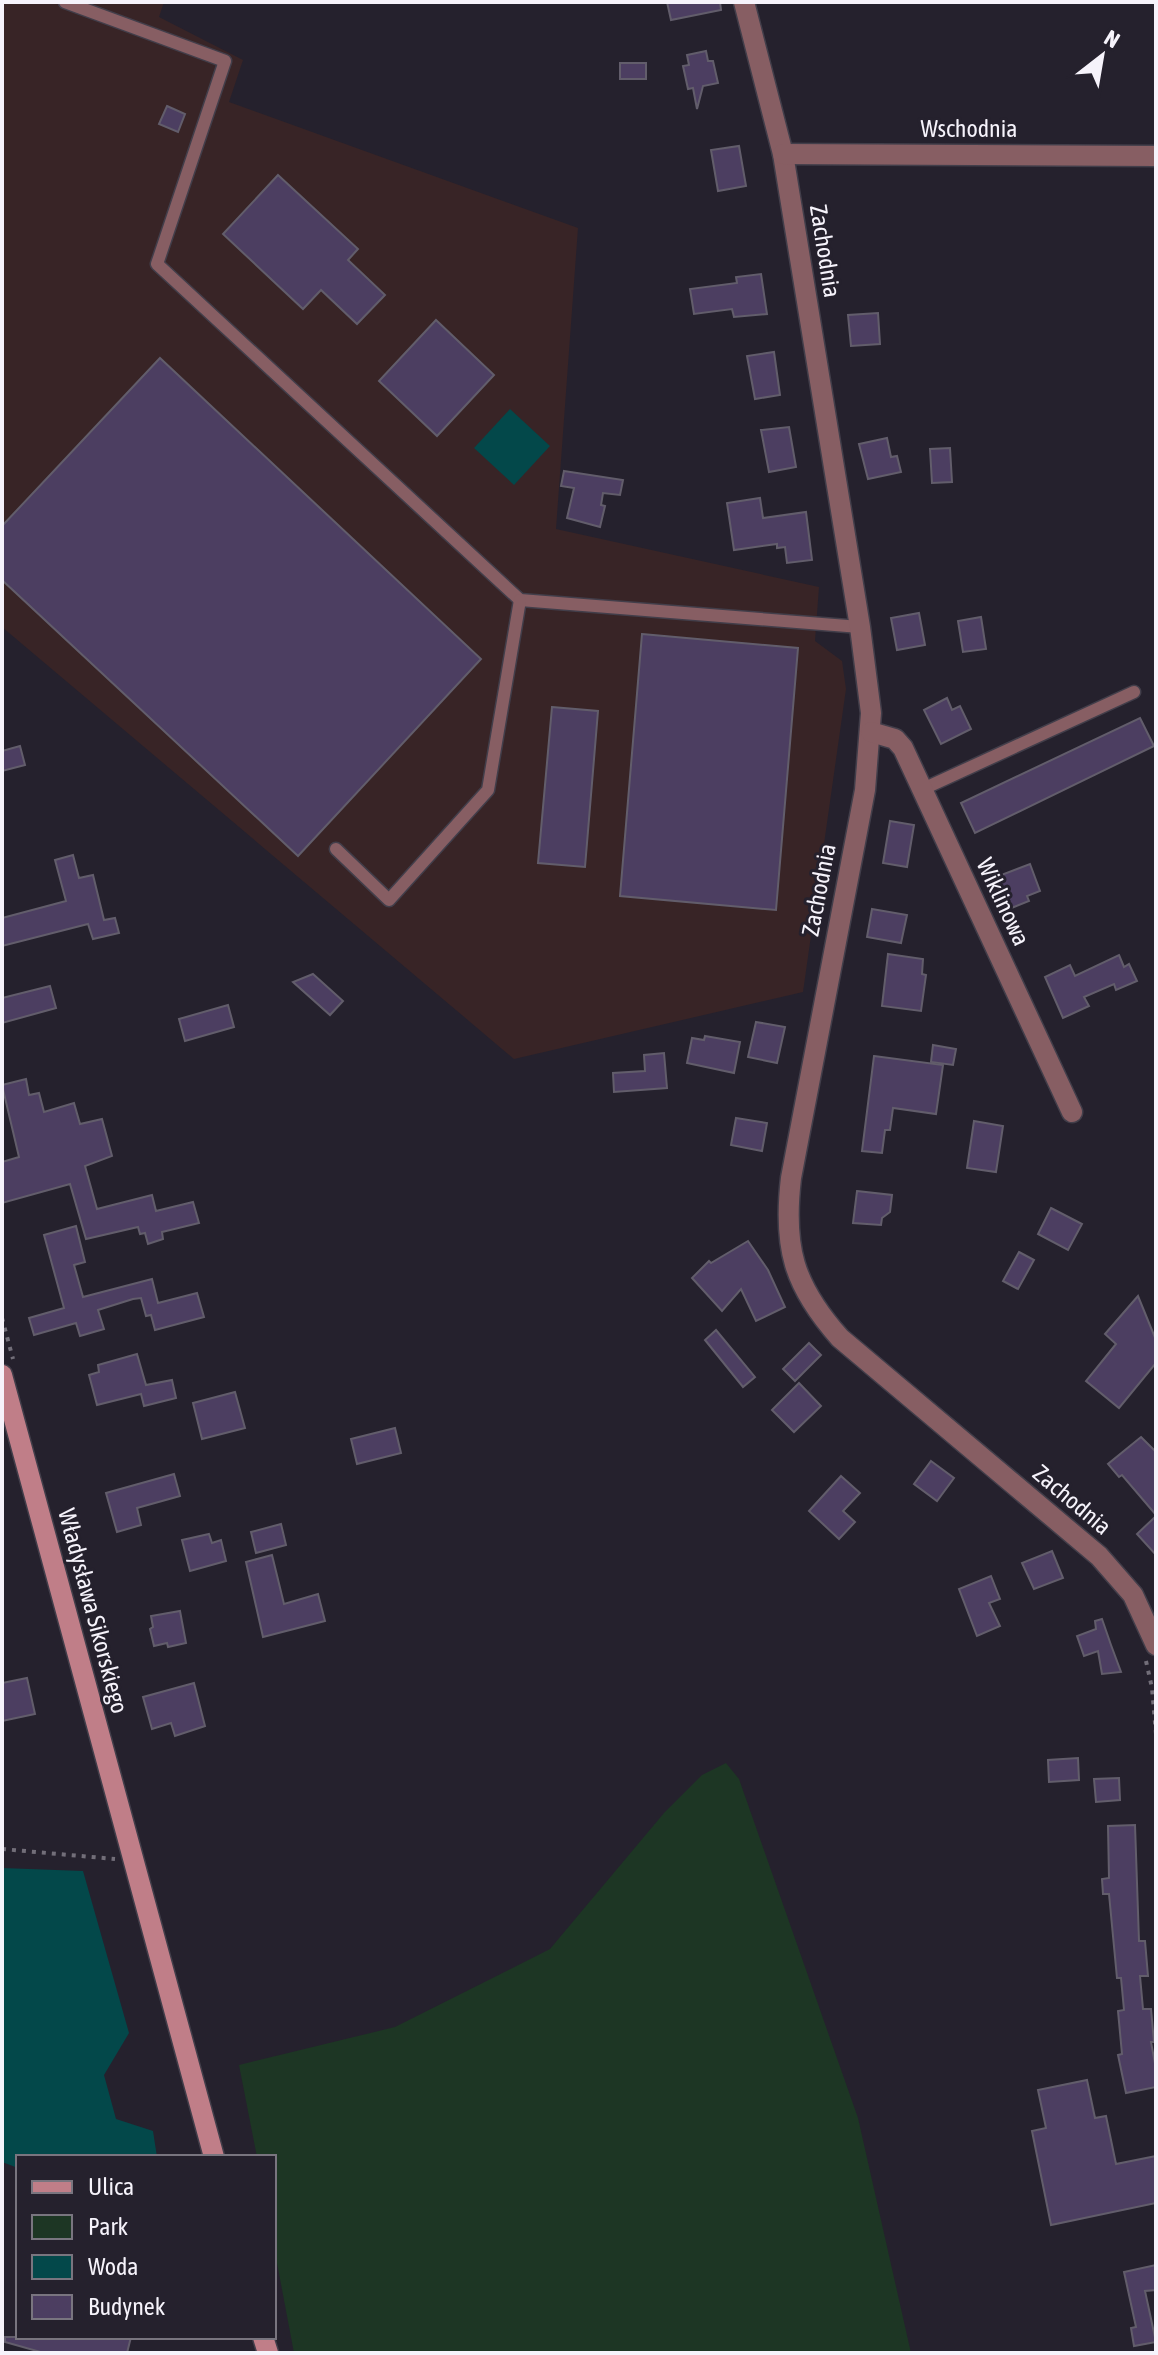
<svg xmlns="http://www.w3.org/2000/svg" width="1158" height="2355" font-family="'Asap Condensed',sans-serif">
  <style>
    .industrial { fill: #382426 }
    .green { fill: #1d3624 }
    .water { fill: #03484a }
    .building { fill: #4c3e61; stroke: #625d6b; stroke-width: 2 }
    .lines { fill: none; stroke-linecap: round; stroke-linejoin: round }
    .service-casing { stroke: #423e4a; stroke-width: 15 }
    .minor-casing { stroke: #423e4a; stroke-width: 23 }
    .secondary-casing { stroke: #423e4a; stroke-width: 23 }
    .path { stroke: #726e79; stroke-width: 4; stroke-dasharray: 4 6; stroke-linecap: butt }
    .service { stroke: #875e63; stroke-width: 12 }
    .minor { stroke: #875e63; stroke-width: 20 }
    .secondary { stroke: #c07e88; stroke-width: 20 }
    .labels { text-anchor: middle; stroke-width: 6; stroke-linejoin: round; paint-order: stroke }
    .street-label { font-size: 24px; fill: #f6f3fb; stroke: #25212d }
  </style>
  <rect width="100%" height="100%" fill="#25212d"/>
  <!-- industrial -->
  <path class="industrial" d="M2,2H164L159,17L243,60L229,102L578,228L556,529L819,587L815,641L842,661L846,689L803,992L514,1059L2,627Z"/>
  <!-- green -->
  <path class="green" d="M726,1763L739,1779L858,2118L911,2353H294L274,2247V2157H257L239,2065L395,2027L550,1949L664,1813L702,1775Z"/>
  <!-- water -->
  <g class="water">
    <path d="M510,409L550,446L514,485L474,448Z"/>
    <path d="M2,1868L83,1871L129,2033L104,2075L116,2119L153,2131L157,2157H18V2168L2,2162Z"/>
  </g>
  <!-- building -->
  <g class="building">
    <path d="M667,2H720L721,10L671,20Z"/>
    <path d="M706,51L708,61H713L718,83L703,86L697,109L693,88L688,89L683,66L689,65L687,55Z"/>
    <rect x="620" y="63" width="26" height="16"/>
    <path d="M167,106L185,114L178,132L159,124Z"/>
    <path d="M739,146L746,186L718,191L711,150Z"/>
    <path d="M278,175L358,249L348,260L385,295L357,324L321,290L303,309L223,234Z"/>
    <path d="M761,274L767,314L734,317L732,309L694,314L690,289L737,283L736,277Z"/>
    <path d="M878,313L880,344L851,346L848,315Z"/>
    <path d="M436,320L494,375L437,436L379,381Z"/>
    <path d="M774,352L780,395L755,399L747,356Z"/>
    <path d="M160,358L481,659L298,856L2,580V526Z"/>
    <path d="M789,427L796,467L769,472L761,430Z"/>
    <path d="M887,438L891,457L897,456L901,472L868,479L859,444Z"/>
    <path d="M950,448L952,482L932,483L930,449Z"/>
    <path d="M564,471L623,480L620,495L603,493L601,505L605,506L600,527L567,518L574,488L561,486Z"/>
    <path d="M760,498L763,518L806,512L812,560L787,563L785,547L777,548V544L734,550L727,503Z"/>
    <path d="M919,613L925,645L897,650L891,618Z"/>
    <path d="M981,617L986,649L963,652L958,621Z"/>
    <path d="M642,634L798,648L776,910L620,896Z"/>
    <path d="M947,698L952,710L960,706L971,729L941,744L924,710Z"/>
    <path d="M552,707L598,711L585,867L538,863Z"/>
    <path d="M1140,718L1154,746L975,833L961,803Z"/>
    <path d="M20,746L25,765L2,771V751Z"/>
    <path d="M890,821L914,825L907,867L883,863Z"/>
    <path d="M73,855L79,878L93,875L104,920L115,918L119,933L93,939L88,924L2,946V918L66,901L55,860Z"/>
    <path d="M1030,864L1040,891L1027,896L1029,901L1009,909L996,877Z"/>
    <path d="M872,909L907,915L901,943L867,937Z"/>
    <path d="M888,954L923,959L922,974L926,975L921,1011L882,1006Z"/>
    <path d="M1119,955L1124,967L1129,964L1137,981L1116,990L1114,984L1084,997L1089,1006L1063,1018L1045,977L1070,965L1075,976Z"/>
    <path d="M313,974L343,1001L330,1015L293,982Z"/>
    <path d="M50,986L56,1008L2,1023V998Z"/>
    <path d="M228,1005L234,1027L185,1041L179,1019Z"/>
    <path d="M756,1022L785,1027L777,1063L748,1057Z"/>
    <path d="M705,1036L740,1042L734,1073L687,1063L692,1038L704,1040Z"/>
    <path d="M933,1045L956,1049L953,1065L931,1062Z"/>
    <path d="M664,1053L667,1088L614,1092L613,1073L645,1071L644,1055Z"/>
    <path d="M874,1056L943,1065L936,1114L893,1108L890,1130H885L882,1153L862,1151Z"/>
    <path d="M26,1079L29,1095L39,1093L44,1112L74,1103L80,1124L102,1119L112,1156L85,1166L97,1209L152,1195L156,1211L193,1202L199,1223L162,1232L163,1239L148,1244L145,1233L140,1234L138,1227L86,1239L70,1184L2,1203V1162L19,1157L2,1085Z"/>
    <path d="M736,1118L767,1123L762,1151L731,1145Z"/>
    <path d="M974,1121L1003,1126L996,1172L967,1168Z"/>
    <path d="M857,1191L892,1195L890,1212L882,1218L881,1225L853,1223Z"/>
    <path d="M1051,1208L1082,1224L1068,1250L1038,1234Z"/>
    <path d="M76,1226L85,1262L74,1265L83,1297L152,1279L158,1303L197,1293L204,1317L155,1330L151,1315L146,1316L141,1298L133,1299L98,1310L104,1329L80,1336L76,1323L34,1335L29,1318L64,1308L44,1235Z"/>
    <path d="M748,1241L768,1270L785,1307L756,1321L741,1289L722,1311L692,1278L709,1261L711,1263Z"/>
    <path d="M1019,1252L1034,1260L1018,1289L1003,1281Z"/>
    <path d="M1138,1296L1156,1340V1363L1119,1408L1086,1381L1116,1344L1105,1334Z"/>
    <path d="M716,1330L755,1377L743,1387L705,1340Z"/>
    <path d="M809,1343L821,1355L795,1381L783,1369Z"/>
    <path d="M137,1354L146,1385L172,1380L176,1398L144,1406L141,1394L97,1405L89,1375L99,1372L98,1365Z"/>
    <path d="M799,1383L821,1406L794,1432L772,1410Z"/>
    <path d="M235,1392L245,1428L202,1439L193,1403Z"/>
    <path d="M395,1428L401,1453L357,1464L351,1439Z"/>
    <path d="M1141,1437L1156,1452V1515L1122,1475L1119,1477L1108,1464Z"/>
    <path d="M931,1461L954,1478L937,1501L914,1484Z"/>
    <path d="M174,1474L180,1496L137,1508L141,1525L117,1532L106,1493Z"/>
    <path d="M841,1476L860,1493L843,1511L855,1522L839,1539L809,1511Z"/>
    <path d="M1156,1516V1555L1137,1534Z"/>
    <path d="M281,1524L286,1545L256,1553L251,1532Z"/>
    <path d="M209,1534L212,1543L221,1540L226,1561L190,1571L182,1540Z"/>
    <path d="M1052,1551L1063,1578L1034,1589L1022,1563Z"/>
    <path d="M272,1555L284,1604L318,1594L325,1621L263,1637L246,1562Z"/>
    <path d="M991,1576L1000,1599L989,1603L1000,1626L977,1636L959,1589Z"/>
    <path d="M180,1611L186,1643L168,1647L167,1643L154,1646L150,1629L153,1627L151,1616Z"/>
    <path d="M1102,1619L1111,1645L1121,1672L1102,1674L1098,1651L1084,1656L1077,1636L1096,1629L1095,1621Z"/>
    <path d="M27,1678L35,1714L2,1721V1683Z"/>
    <path d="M194,1683L205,1726L175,1736L171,1723L152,1729L143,1697Z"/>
    <path d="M1078,1758L1079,1780L1049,1782L1048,1760Z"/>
    <path d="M1119,1778L1120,1800L1096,1802L1094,1779Z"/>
    <path d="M1135,1825L1139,1941H1145L1148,1976H1140L1143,2009H1151L1154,2042H1151L1156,2069V2087L1126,2093L1118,2055L1122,2054L1118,2011L1124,2010L1121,1978H1117L1109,1894H1103L1102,1879L1109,1878L1108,1826Z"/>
    <path d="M1087,2080L1095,2118L1106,2116L1116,2164L1156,2156V2203L1051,2225L1032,2131L1046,2128L1038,2090Z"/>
    <path d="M1156,2265V2290L1145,2291L1156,2342L1134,2346L1131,2328L1136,2327L1124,2272Z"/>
    <path d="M5,2337H131L127,2353H44L5,2342Z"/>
  </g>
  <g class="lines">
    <!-- service casing -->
    <g class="service-casing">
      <g id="service">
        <path d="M65,2L225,61L157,264L520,600L860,627"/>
        <path d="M923,789L1134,692"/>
        <path d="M336,849L389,900L488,790L520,600"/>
      </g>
    </g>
    <!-- minor casing -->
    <g class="minor-casing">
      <g id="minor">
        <path d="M744,2L783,154L860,627L871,713L865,790L791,1178C783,1247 793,1285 840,1338L1099,1556L1133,1595L1156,1645"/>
        <path d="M783,154L1156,156"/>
        <path d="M871,732L895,739L903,748L1072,1112"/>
      </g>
    </g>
    <!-- secondary casing -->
    <g class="secondary-casing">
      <g id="secondary">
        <path d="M2,1375L214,2157"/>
        <path d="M263,2337L268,2353"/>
      </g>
    </g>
    <!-- path -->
    <g class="path">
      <path d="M2,1318L13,1359"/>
      <path d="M1146,1661L1152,1688L1156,1734"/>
      <path d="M2,1849L115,1859"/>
    </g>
    <!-- service -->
    <use href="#service" class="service"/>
    <!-- minor -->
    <use href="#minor" class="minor"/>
    <!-- secondary -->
    <use href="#secondary" class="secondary"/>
  </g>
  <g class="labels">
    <!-- street labels -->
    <g class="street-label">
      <text x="969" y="137">Wschodnia</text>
      <text transform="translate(825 251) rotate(81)" y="8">Zachodnia</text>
      <text transform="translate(819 890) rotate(-79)" y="8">Zachodnia</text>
      <text transform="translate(1003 902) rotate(65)" y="8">Wiklinowa</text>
      <text transform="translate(1072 1500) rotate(40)" y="8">Zachodnia</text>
      <text transform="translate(93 1611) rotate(75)" y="8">Władysława Sikorskiego</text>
    </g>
  </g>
  <!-- border -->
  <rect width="1158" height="2355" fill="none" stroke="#f6f3fb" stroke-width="8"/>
  <!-- legend -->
  <rect x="16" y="2155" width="260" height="184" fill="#25212d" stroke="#79757f" stroke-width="2"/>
  <rect x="32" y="2181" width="40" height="12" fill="#c07e88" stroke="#79757f" stroke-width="2"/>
  <text x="88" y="2195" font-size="24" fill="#f6f3fb">Ulica</text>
  <rect x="32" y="2215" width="40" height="24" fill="#1d3624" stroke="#79757f" stroke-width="2"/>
  <text x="88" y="2235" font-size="24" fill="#f6f3fb">Park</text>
  <rect x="32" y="2255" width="40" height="24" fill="#03484a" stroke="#79757f" stroke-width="2"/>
  <text x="88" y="2275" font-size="24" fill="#f6f3fb">Woda</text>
  <rect x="32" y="2295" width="40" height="24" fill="#4c3e61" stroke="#79757f" stroke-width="2"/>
  <text x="88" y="2315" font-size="24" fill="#f6f3fb">Budynek</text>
  <!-- north arrow -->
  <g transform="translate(1102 56) rotate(31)" stroke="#25212d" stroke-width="6" paint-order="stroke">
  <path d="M0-6L14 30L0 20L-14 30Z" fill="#f6f3fb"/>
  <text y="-12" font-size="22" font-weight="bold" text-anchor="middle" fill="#f6f3fb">N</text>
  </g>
</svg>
